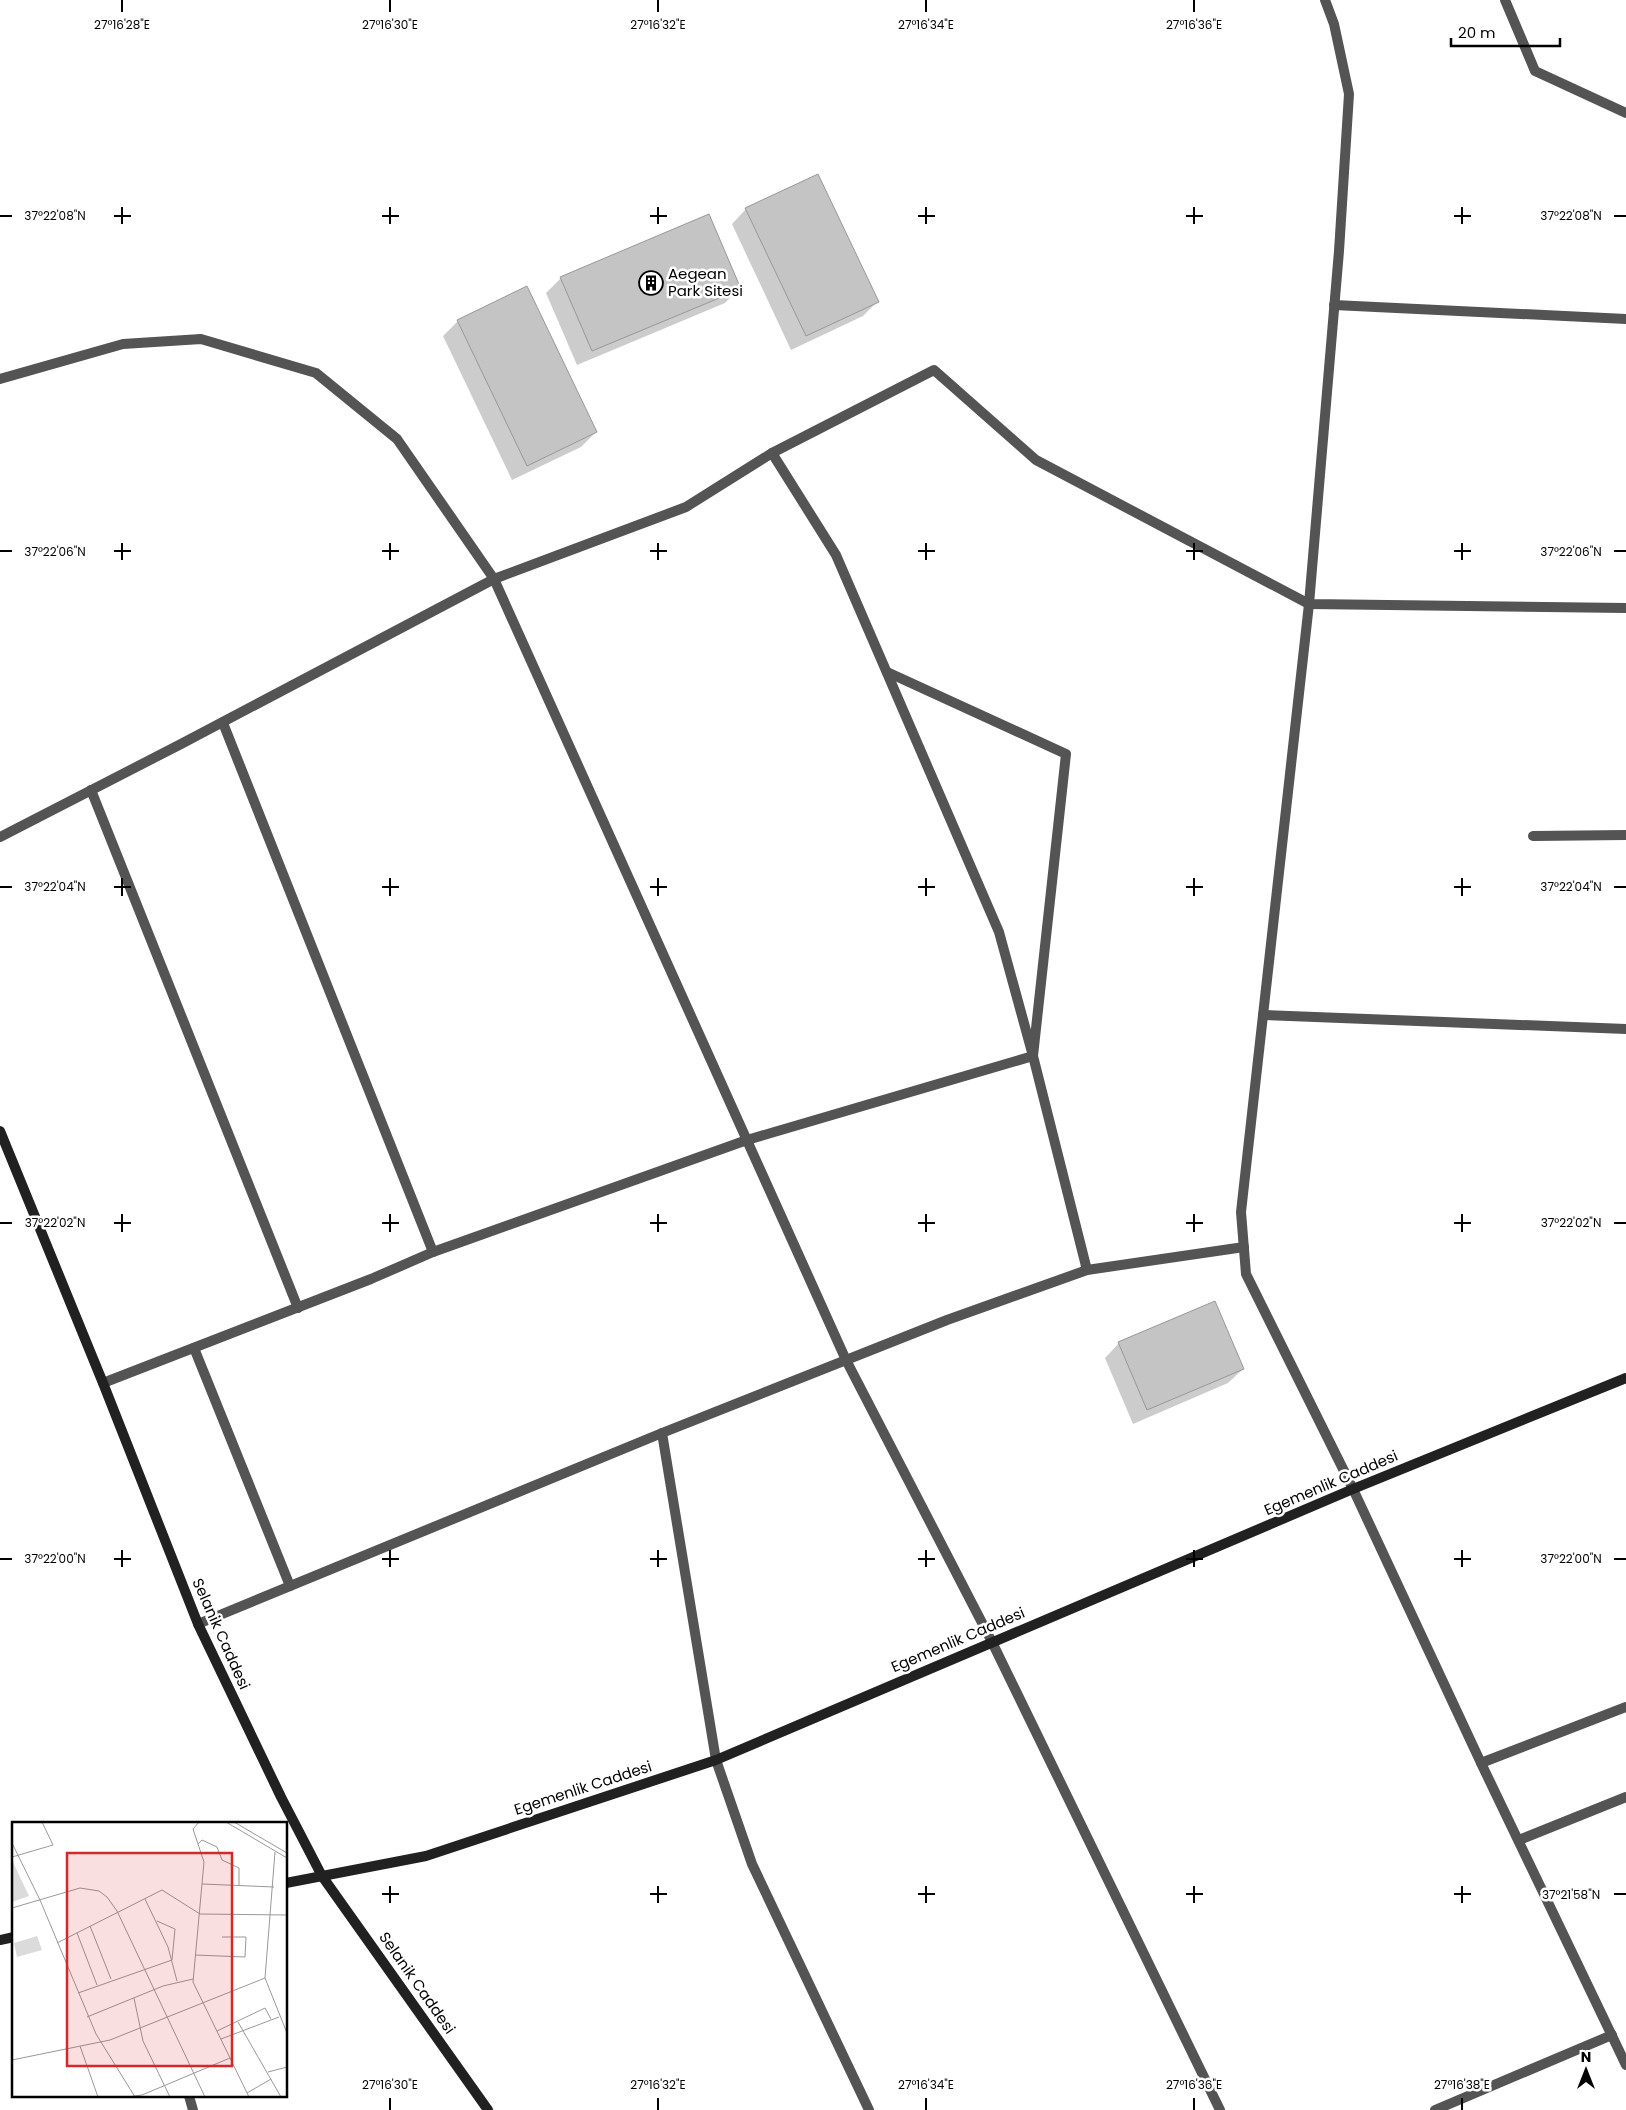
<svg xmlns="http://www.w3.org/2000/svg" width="1626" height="2110" font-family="Poppins,sans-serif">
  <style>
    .shadow { fill: #0003 }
    .building { fill: #c4c4c4; stroke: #989898 }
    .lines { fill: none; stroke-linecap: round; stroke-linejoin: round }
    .lane { stroke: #545454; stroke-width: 10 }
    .street { stroke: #545454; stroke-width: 10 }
    .secondary { stroke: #212121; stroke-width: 10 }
    .ticks { fill: none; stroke: #000; stroke-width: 2 }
    .labels { text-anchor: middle; stroke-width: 5; stroke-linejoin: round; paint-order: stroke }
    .poi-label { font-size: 15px; fill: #000; stroke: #fff; text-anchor: start }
    .street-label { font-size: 15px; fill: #000; stroke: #fff }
    .inset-road { fill: none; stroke: #999; stroke-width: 1 }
    .view { fill: #d62828; fill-opacity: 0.15; stroke: #d62828; stroke-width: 2.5 }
    .inset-edge { fill: none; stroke: #000; stroke-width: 2.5 }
    .ticks-label { font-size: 12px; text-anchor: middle; fill: #000; stroke: #fff; stroke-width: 5; stroke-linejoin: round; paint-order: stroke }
  </style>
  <rect width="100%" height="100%" fill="#fff"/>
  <!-- shadow -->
  <g class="shadow">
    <path d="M746,209L877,302L863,316L791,350L732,224Z"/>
    <path d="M561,278L740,288L725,303L577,365L546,293Z"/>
    <path d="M458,321L596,432L581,447L512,480L443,336Z"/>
    <path d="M1119,1343L1243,1369L1228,1383L1133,1424L1105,1358Z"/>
  </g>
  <!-- building -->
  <g class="building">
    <path d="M818,174L879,302L806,336L745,208Z"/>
    <path d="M709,214L741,289L592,351L560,277Z"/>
    <path d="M527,286L597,432L527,466L457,320Z"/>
    <path d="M1215,1301L1244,1369L1147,1410L1118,1342Z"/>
  </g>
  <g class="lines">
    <!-- lane -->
    <path class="lane" d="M194,1348L290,1586"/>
    <!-- street -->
    <g class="street">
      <path d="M1325,0L1334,24L1349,94L1339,251L1309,604L1241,1212L1246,1274L1353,1489L1481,1763L1626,2065"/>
      <path d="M1505,0L1535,71L1626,113"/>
      <path d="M1334,305L1626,319"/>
      <path d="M0,379L123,344L201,339L316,373L397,439L494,579L846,1360L992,1642L1220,2110"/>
      <path d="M772,453L836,555L999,932L1033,1056L1087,1270"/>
      <path d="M223,723L433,1252"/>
      <path d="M91,790L298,1308"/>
      <path d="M1533,836L1626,835"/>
      <path d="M0,837L181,744L494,579L686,507L772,453L934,370L1036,460L1309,604L1626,608"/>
      <path d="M1263,1015L1626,1029"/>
      <path d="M103,1383L371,1279L433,1252L747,1140L1033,1056L1066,754L887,672"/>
      <path d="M662,1433L716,1760L752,1864L869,2110"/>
      <path d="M198,1624L662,1433L947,1320L1087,1270L1244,1247"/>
      <path d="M1481,1763L1626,1707"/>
      <path d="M1519,1840L1626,1797"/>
      <path d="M189,2096L193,2110"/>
      <path d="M1435,2110L1612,2035"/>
    </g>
    <!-- secondary -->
    <g class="secondary">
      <path d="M0,1131L103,1383L198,1624L281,1797L322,1876L488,2110"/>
      <path d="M286,1883L426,1856L716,1760L1353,1489L1626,1378"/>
      <path d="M0,1940L14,1937"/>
    </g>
  </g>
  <!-- ticks -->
  <path class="ticks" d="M122,0V12M390,0V12M658,0V12M926,0V12M1194,0V12M122,207V224M390,207V224M658,207V224M926,207V224M1194,207V224M1462,207V224M0,216H12M114,216H131M382,216H399M650,216H667M918,216H935M1186,216H1203M1454,216H1471M1614,216H1626M122,543V560M390,543V560M658,543V560M926,543V560M1194,543V560M1462,543V560M0,551H12M114,551H131M382,551H399M650,551H667M918,551H935M1186,551H1203M1454,551H1471M1614,551H1626M122,878V896M390,878V896M658,878V896M926,878V896M1194,878V896M1462,878V896M0,887H12M114,887H131M382,887H399M650,887H667M918,887H935M1186,887H1203M1454,887H1471M1614,887H1626M122,1214V1232M390,1214V1232M658,1214V1232M926,1214V1232M1194,1214V1232M1462,1214V1232M0,1223H12M114,1223H131M382,1223H399M650,1223H667M918,1223H935M1186,1223H1203M1454,1223H1471M1614,1223H1626M122,1550V1567M390,1550V1567M658,1550V1567M926,1550V1567M1194,1550V1567M1462,1550V1567M0,1559H12M114,1559H131M382,1559H399M650,1559H667M918,1559H935M1186,1559H1203M1454,1559H1471M1614,1559H1626M390,1886V1903M658,1886V1903M926,1886V1903M1194,1886V1903M1462,1886V1903M382,1894H399M650,1894H667M918,1894H935M1186,1894H1203M1454,1894H1471M1614,1894H1626M390,2098V2110M658,2098V2110M926,2098V2110M1194,2098V2110M1462,2098V2110"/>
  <!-- icons -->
  <defs>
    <g id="building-ring" transform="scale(1.25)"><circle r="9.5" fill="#fff" stroke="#000" stroke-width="1.5"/><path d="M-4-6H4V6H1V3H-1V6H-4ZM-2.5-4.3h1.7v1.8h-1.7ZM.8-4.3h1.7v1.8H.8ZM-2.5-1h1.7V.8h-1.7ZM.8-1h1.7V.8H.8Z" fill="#000"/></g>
  </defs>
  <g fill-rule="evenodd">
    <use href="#building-ring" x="651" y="283"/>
  </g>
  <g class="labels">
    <!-- poi labels -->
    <g class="poi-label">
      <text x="668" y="279">Aegean<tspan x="668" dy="17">Park Sitesi</tspan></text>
    </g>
    <!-- street labels -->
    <g class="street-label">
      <text transform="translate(1331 1483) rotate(-23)" y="5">Egemenlik Caddesi</text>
      <text transform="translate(221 1634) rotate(66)" y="5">Selanik Caddesi</text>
      <text transform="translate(958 1640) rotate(-23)" y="5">Egemenlik Caddesi</text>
      <text transform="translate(583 1788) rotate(-18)" y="5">Egemenlik Caddesi</text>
      <text transform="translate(417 1983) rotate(55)" y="5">Selanik Caddesi</text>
    </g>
  </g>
  <!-- overview -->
  <g transform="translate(12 1822)">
    <rect width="275" height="275" fill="#fff"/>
    <path d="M0,38L17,74L0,80ZM25,114L30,128L5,135L2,121Z" fill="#dbdbdb"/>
    <path class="inset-road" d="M187,0L181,7L192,40L181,160L237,275M214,0L275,36M222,0L275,31M0,21L28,78L84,212L123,275M186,22L190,18L205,25L210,38L227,46V63M263,30L253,156L275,211M0,35L41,23L30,0M190,62L262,65M133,77L156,125L165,159M0,86L68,66L87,69L95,75L105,89L193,275M78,104L99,157M65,111L85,163M45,121L150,68L188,92L275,93M183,133L233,135L234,115H210M66,171L160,138L163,107L145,99M122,176L131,219L158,275M75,195L151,164L181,157M226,200L269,275M205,209L253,186L259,197M209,217L267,195M68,224L86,275M0,238L98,218L253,156M256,250L275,245M235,271L259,257M115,275L130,273L218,236"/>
    <path class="view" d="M55,31H220V244H55Z"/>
    <rect width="275" height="275" class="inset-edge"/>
  </g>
  <g class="ticks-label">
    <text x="122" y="29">27°16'28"E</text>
    <text x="390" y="29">27°16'30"E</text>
    <text x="658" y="29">27°16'32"E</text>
    <text x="926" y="29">27°16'34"E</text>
    <text x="1194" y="29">27°16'36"E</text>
    <text x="55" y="220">37°22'08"N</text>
    <text x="1571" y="220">37°22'08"N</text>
    <text x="55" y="556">37°22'06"N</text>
    <text x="1571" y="556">37°22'06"N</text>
    <text x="55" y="891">37°22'04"N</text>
    <text x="1571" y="891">37°22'04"N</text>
    <text x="55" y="1227">37°22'02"N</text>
    <text x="1571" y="1227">37°22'02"N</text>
    <text x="55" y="1563">37°22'00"N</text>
    <text x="1571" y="1563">37°22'00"N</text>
    <text x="1571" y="1899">37°21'58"N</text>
    <text x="390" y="2089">27°16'30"E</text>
    <text x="658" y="2089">27°16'32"E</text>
    <text x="926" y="2089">27°16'34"E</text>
    <text x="1194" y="2089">27°16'36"E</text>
    <text x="1462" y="2089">27°16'38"E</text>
  </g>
  <!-- north arrow -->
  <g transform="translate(1586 2070)" stroke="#ffffff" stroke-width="4" paint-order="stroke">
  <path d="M0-4L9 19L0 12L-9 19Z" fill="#000000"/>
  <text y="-8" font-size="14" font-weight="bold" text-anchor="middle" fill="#000000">N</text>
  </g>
  <!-- scale -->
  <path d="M1451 38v8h109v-8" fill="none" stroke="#000000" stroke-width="2.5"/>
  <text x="1458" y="38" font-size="15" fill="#000000" stroke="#ffffff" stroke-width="4" paint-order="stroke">20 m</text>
</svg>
